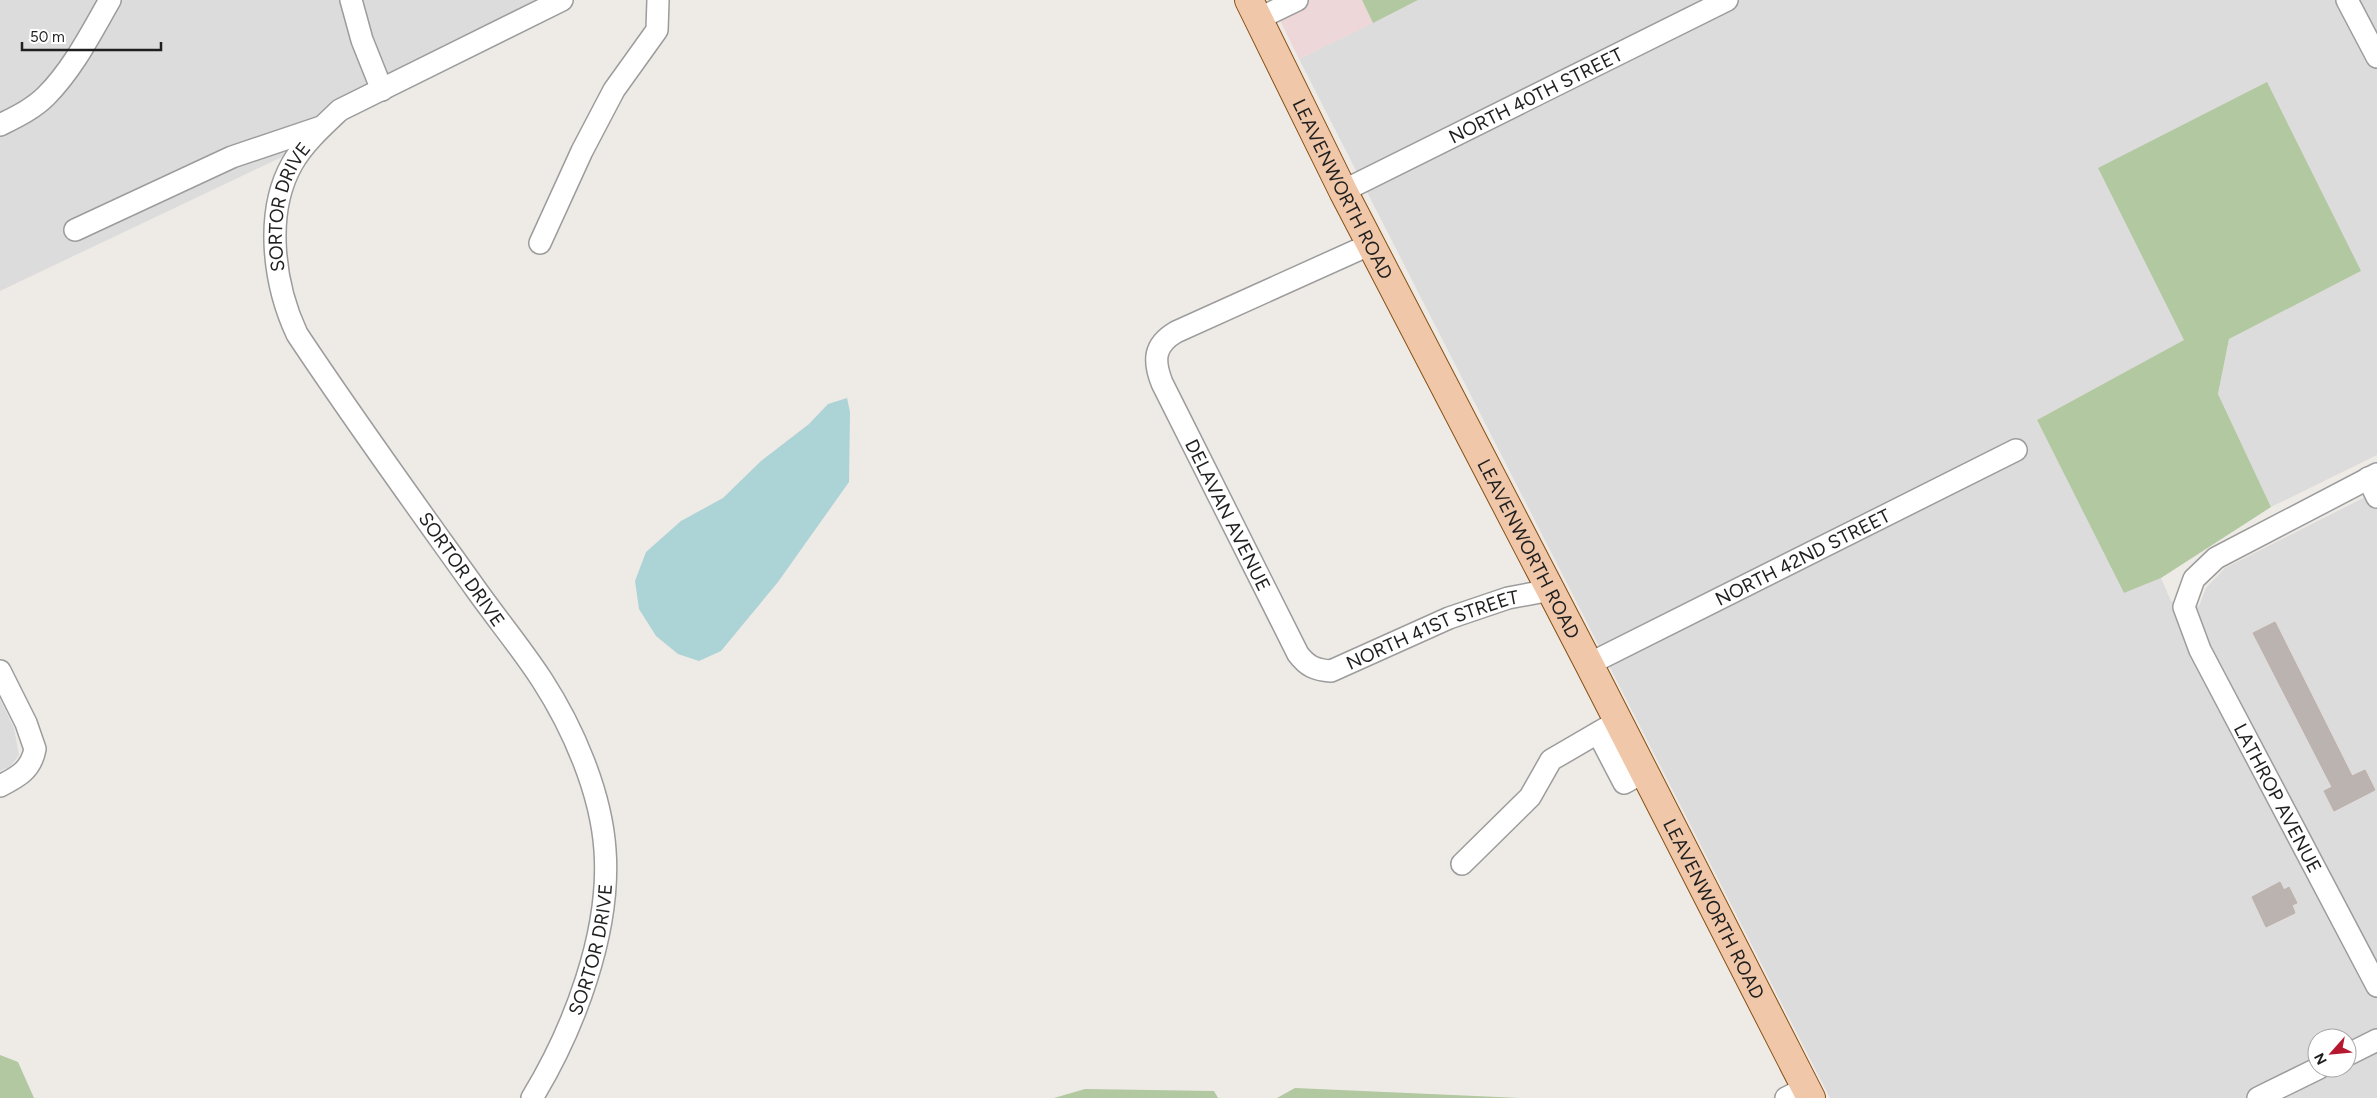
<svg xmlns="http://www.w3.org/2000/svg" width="2377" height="1098" font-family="Figtree,sans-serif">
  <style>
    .residential { fill: #dddcdc; fill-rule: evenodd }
    .commercial { fill: #edd7d9 }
    .forest { fill: #b1c8a0 }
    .water { fill: #acd3d6 }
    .building { fill: #bbb3af; stroke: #beb0aa }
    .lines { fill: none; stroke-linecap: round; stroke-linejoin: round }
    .minor-casing { stroke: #9c9c9c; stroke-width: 24 }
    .major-casing { stroke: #875012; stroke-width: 30 }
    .minor { stroke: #fff; stroke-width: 21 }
    .major { stroke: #f1c7a9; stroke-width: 28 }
    .labels { text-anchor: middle; stroke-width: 4; stroke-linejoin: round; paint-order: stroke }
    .street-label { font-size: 19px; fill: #1f1f1f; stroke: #fff }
  </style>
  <rect width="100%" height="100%" fill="#eeeae6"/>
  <!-- residential -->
  <g class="residential">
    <path d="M0,0H544L335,103L308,123L288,154L0,291Z"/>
    <path d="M1418,0H2377V455L2271,507L2218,394L2229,339L2361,271L2098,168L2185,340L2037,420L2124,593L2161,578L2171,601L2199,606L2206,588L2225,568L2377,491V1098H1830L1299,59ZM2317,1038H2347V1068H2317Z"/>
    <path d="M0,699L14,728L19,755L11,766L0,771Z"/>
  </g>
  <!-- commercial -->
  <path class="commercial" d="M1270,0H1362L1373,23L1299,59Z"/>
  <!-- forest -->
  <g class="forest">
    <path d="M1362,0H1418L1373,23Z"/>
    <path d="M2267,82L2361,271L2229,339L2218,394L2271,507L2161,578L2124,593L2037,420L2184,340L2098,168Z"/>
    <path d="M0,1055L18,1062L34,1098H0Z"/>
    <path d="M1295,1088L1520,1098H1277Z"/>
    <path d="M1085,1089L1214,1091L1218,1098H1054Z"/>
  </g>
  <!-- water -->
  <path class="water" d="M847,398L850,412L849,482L778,582L721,651L699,661L678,654L656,636L639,609L635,581L646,552L681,521L723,498L761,461L809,424L828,404Z"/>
  <!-- building -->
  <g class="building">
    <path d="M2275,622L2352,776L2365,770L2375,790L2334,811L2324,791L2332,787L2253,633Z"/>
    <path d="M2280,882L2284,890L2289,887L2297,903L2292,905L2295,913L2266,927L2252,897Z"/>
  </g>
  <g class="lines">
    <!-- minor casing -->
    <g class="minor-casing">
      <g id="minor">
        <path d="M351,0L362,40L382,90"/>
        <path d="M2347,0L2377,57"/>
        <path d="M1258,19L1297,0"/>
        <path d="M0,125C16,117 33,109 46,96C73,69 91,33 110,0"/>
        <path id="s1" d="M1343,191L1727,0"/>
        <path d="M75,230L232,157L321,127"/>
        <path d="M540,243L582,151L614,90L657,30L658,0"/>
        <path id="s2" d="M1371,244L1176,332C1154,345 1153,360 1162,383L1298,654C1307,666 1315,670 1331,671L1449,618L1508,598L1551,590"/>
        <path id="s3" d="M2377,474L2216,558L2194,579L2184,607L2200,650L2377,986"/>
        <path d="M2368,478L2377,497"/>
        <path id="s4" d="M1589,664L2016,450"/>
        <path d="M0,671L26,723L35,749C31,770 18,777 0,786"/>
        <path d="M1598,733L1624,783L1644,772"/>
        <path d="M1462,864L1530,797L1551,760L1618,721"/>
        <path d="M2347,1055L2377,1040"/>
        <path id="s5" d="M532,1098C574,1029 611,932 605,850C601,792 573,728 542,680C521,648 497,619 475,588C415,504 354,420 297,334C274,285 264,214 292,164C304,143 323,126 340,110L562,0"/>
        <path d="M1786,1098L1806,1088"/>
        <path d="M2258,1098L2319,1068"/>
      </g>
    </g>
    <!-- major casing -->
    <g class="major-casing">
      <g id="major">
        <path id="s6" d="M1249,0L1343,191L1589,664L1811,1098"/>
      </g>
    </g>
    <!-- minor -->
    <use href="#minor" class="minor"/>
    <!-- major -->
    <use href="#major" class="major"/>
  </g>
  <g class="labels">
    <!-- street labels -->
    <g class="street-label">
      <text dy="7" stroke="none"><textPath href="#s1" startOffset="215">NORTH 40TH STREET</textPath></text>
      <text dy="7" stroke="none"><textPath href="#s6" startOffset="211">LEAVENWORTH ROAD</textPath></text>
      <text dy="7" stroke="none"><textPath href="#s5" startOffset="1002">SORTOR DRIVE</textPath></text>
      <text dy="7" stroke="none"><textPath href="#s2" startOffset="421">DELAVAN AVENUE</textPath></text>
      <text dy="7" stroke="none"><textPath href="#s6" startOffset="616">LEAVENWORTH ROAD</textPath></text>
      <text dy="7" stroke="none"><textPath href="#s4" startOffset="239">NORTH 42ND STREET</textPath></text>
      <text transform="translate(462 569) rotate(55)" y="7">SORTOR DRIVE</text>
      <text dy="7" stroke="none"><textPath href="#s2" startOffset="725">NORTH 41ST STREET</textPath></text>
      <text dy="7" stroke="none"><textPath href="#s3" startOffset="455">LATHROP AVENUE</textPath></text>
      <text dy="7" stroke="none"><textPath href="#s6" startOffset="1021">LEAVENWORTH ROAD</textPath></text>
      <text dy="7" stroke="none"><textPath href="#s5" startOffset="161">SORTOR DRIVE</textPath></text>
    </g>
  </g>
  <!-- north arrow -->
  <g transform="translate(2332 1053) rotate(243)"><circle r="24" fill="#ffffff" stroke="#a5a5a5"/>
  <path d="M0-4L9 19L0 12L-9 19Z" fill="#b5182f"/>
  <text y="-8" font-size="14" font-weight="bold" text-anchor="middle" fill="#1f1f1f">N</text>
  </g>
  <!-- scale -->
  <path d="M22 42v8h139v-8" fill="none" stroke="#1f1f1f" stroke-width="2.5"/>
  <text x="30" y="42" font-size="15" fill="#1f1f1f" stroke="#ffffff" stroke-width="4" paint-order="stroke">50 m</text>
</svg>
